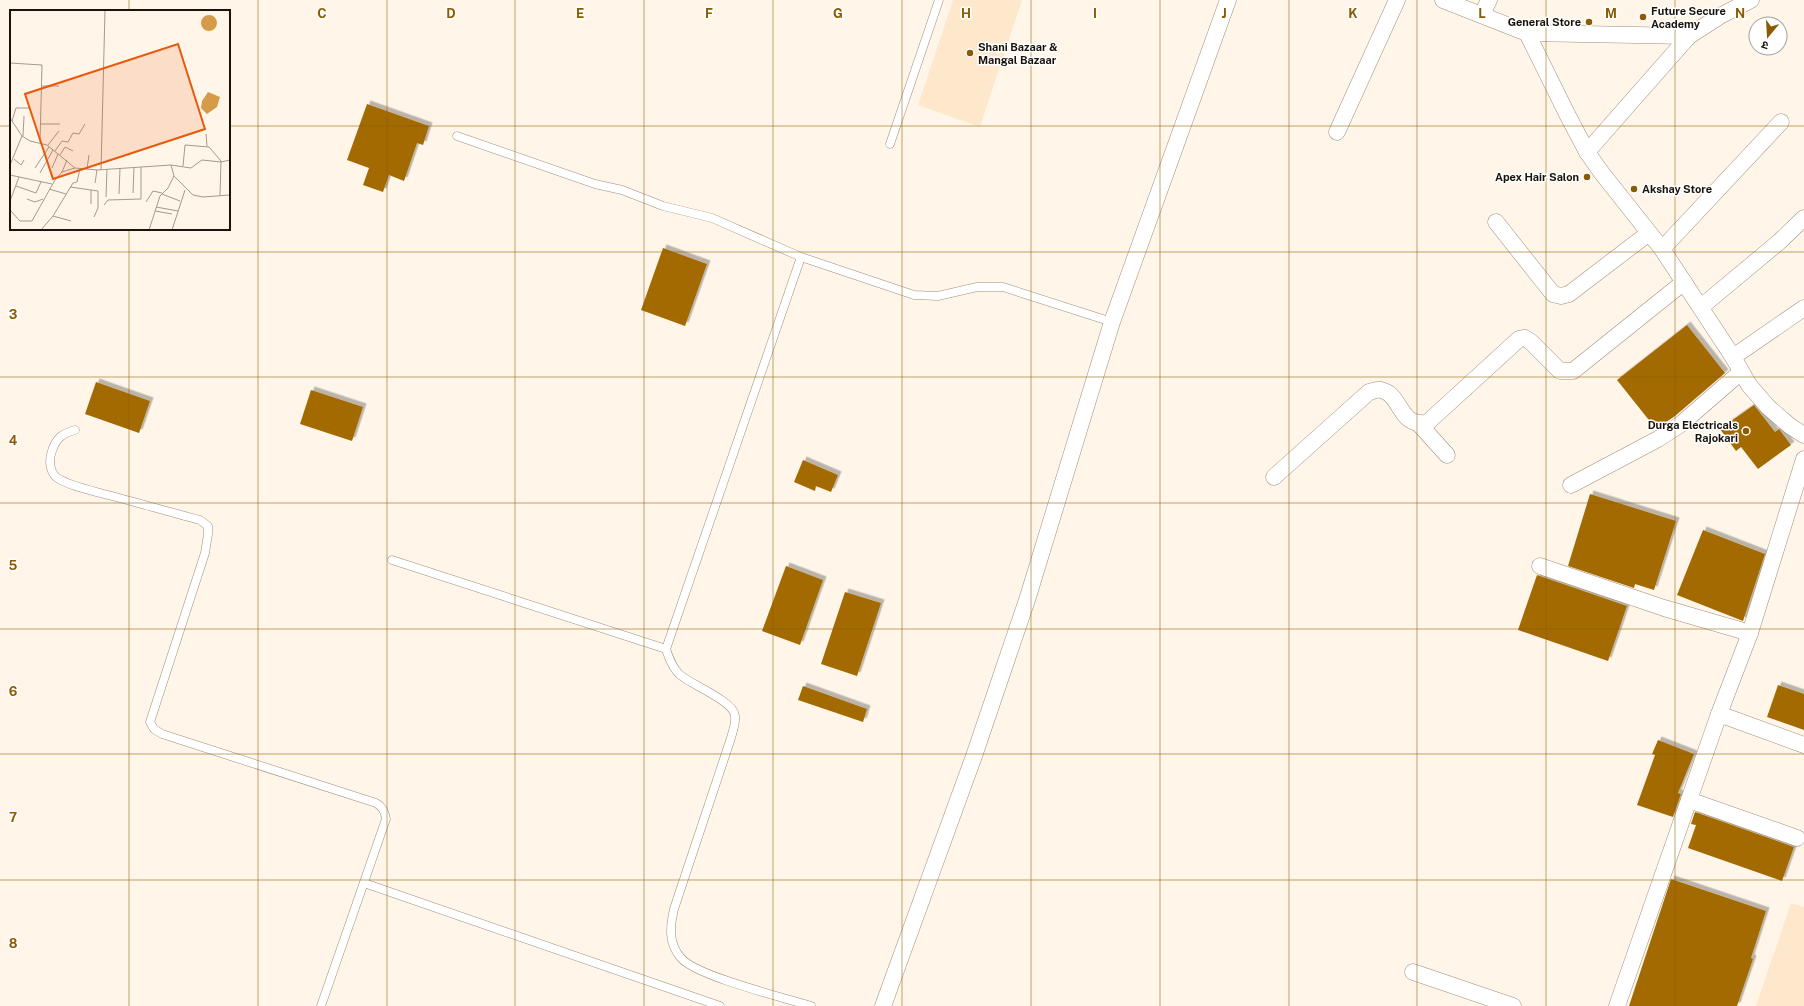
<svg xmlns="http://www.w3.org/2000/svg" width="1804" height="1006" font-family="'Public Sans','Noto Sans Devanagari',sans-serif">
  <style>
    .built { fill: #fee8cc }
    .building { fill: #a26b00; filter: url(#shadow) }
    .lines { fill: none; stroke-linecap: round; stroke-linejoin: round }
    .service-casing { stroke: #9f8f7c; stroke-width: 9 }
    .minor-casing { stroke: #9f8f7c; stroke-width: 17 }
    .service { stroke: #fff; stroke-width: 8 }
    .minor { stroke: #fff; stroke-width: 16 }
    .grid { fill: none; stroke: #8a5b01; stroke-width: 1; stroke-opacity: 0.55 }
    .poi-dot { fill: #8a5b01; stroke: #fff; stroke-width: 1.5 }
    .labels { text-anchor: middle; stroke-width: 3; stroke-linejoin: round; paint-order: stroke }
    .poi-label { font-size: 11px; font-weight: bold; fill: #19130c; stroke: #fff; text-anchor: start }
    .inset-road { fill: none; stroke: #a39b90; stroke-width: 1 }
    .view { fill: #e8590c; fill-opacity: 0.15; stroke: #e8590c; stroke-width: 2 }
    .inset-edge { fill: none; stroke: #19130c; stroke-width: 2 }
    .grid-label { font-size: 13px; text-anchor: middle; font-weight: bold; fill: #8a5b01; stroke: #fff; stroke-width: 3; stroke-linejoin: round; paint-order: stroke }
  </style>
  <defs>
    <filter id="shadow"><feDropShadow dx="3.5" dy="-3.5" stdDeviation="0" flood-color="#0004"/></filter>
  </defs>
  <rect width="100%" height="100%" fill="#fff5e8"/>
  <!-- built -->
  <g class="built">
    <path d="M953,0H1022L980,127L918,105Z"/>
    <path d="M1791,903L1804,907V1006H1756Z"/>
  </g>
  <!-- building -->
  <g class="building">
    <path d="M367,104L429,126L423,145L417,143L404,181L389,175L383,192L363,185L369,168L347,160Z"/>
    <path d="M663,248L707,264L685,326L641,310Z"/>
    <path d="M1687,325L1725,373L1675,416L1656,429L1617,380Z"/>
    <path d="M96,382L150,401L139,433L85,414Z"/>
    <path d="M311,390L363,407L352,441L300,424Z"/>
    <path d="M1754,405L1775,432L1779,429L1791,445L1758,469L1741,447L1736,451L1720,429Z"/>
    <path d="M803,460L838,475L831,492L816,486L815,491L794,482Z"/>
    <path d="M1590,494L1676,521L1654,590L1635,584L1634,588L1568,566Z"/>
    <path d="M1703,530L1765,554L1743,621L1677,595Z"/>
    <path d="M786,566L823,580L800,645L762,631Z"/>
    <path d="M1537,575L1627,606L1608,661L1518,630Z"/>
    <path d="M845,592L881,603L857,676L821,664Z"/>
    <path d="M1778,685L1804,694V730L1767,717Z"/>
    <path d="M803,686L867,709L863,722L798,700Z"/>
    <path d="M1658,740L1694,754L1678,793L1681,794L1673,817L1637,805L1655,755L1652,754Z"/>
    <path d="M1695,812L1794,847L1782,881L1688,848L1696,825L1691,824Z"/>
    <path d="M1671,879L1766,911L1751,958L1753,959L1737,1006H1629Z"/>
  </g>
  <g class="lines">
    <!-- service casing -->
    <g class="service-casing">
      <g id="service">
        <path d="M457,136L595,184L622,190L663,206L712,218L801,257L914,295L938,296L977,287H1003L1112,322"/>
        <path d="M890,144L939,0"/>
        <path d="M801,257L666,649C669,658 672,667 679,674C691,685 734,701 735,716C736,724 732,734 730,741L674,909C670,927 668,943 681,958C696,976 785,998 811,1006"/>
        <path d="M75,430C63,433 56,438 52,451C49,459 49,470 56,477C68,486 94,491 108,495C139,503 169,512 200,520L208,526V534L205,553L150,722L154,729L162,734L376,803C383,807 385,812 386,819L321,1006"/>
        <path d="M392,560L666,649"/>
        <path d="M364,883L720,1006"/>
      </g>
    </g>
    <!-- minor casing -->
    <g class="minor-casing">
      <g id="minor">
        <path d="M1443,0L1527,33L1567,114L1587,152L1601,172L1662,249L1733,357L1749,385L1768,407L1790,426L1804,435"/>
        <path d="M1482,14L1489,0"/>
        <path d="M1527,33L1689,36L1720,16L1751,0"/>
        <path d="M1337,132L1397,0"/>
        <path d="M1587,152L1689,36"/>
        <path d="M1496,222L1553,294L1561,296L1569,294L1649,233"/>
        <path d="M1662,249L1781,122"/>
        <path d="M1701,307L1779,242L1804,218"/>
        <path d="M1733,357L1804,308"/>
        <path d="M1419,424L1447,455"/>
        <path d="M1274,477L1369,392C1373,391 1378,389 1381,390C1402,394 1398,427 1427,423L1519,339L1525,338L1531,342L1560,371H1573L1684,282"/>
        <path d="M1571,485L1658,439L1681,424L1741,372"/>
        <path d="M1540,566L1664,608L1750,633"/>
        <path d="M1719,714L1804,745"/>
        <path d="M1689,800L1797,838"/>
        <path d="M1413,972L1513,1006"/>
        <path d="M883,1006L974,756L1027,600L1112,322L1228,0"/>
        <path d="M1617,1006L1719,714L1750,633L1804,459"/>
      </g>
    </g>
    <!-- service -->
    <use href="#service" class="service"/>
    <!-- minor -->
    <use href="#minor" class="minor"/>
  </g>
  <!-- grid -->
  <path class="grid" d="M129,0V11M258,0V1006M387,0V1006M515,0V1006M644,0V1006M773,0V1006M902,0V1006M1031,0V1006M1160,0V1006M1289,0V1006M1417,0V1006M1546,0V1006M1675,0V1006M0,126H11M229,126H1804M129,229V1006M0,252H1804M0,377H1804M0,503H1804M0,629H1804M0,754H1804M0,880H1804"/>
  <!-- markers -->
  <g class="poi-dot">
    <circle cx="1643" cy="17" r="4"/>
    <circle cx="1589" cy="22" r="4"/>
    <circle cx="970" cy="53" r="4"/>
    <circle cx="1587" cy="177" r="4"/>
    <circle cx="1634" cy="189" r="4"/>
    <circle cx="1746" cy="431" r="4"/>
  </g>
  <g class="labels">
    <!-- poi labels -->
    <g class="poi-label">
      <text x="1651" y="15">Future Secure<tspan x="1651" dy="13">Academy</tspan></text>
      <text x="1581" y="26" text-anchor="end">General Store</text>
      <text x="978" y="51">Shani Bazaar &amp;<tspan x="978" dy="13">Mangal Bazaar</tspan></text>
      <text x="1579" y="181" text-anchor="end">Apex Hair Salon</text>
      <text x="1642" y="193">Akshay Store</text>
      <text x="1738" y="429" text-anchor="end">Durga Electricals<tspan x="1738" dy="13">Rajokari</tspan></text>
    </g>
  </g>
  <!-- overview -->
  <g transform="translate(10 10)">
    <rect width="220" height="220" fill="#fff5e8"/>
    <path d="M191 13a8 8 0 1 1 16 0a8 8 0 1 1-16 0ZM198,82L210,87L207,97L197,104L191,98L192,91Z" fill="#d69b48"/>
    <path class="inset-road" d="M0,53L32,55L30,132M31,76H49M0,108L12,126L20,131L37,135L65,158L87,160L161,155L181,158L192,150L211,152L220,150M2,111L6,98H20M30,114H50M196,124L197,136M13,126L14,106M38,135L49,121M45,141L52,131L58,132L63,123L69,124L75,114M50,145L55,137L63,141M4,149L11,155L14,150M0,155L12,126M161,155L164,166L183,185L193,187L220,185M173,156L175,135L199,137L211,151L210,186M25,158L39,137M42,158L48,144M77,159L79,145M91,160L95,0M52,162L57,150M30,163L43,140M0,165L42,174M85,173L87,160M6,176L26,183L31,172M60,177L88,181V198L84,207M39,179L56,184M123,183L124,157M109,184L110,158M152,184L170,191M96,187L97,159M17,189L25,192L33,189M0,191L9,167M136,192L143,181L152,183M81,194V180M94,195L98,190L131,189V157M146,197L168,201M0,200L10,211H22L45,170L52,162L65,158M145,201L162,204M43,206L61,211M31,220L43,206L63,173L67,172L70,159M139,220L150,186L158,178L164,166M162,220L175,180"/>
    <path class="view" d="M168,34L195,119L43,169L15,84Z"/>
    <rect width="220" height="220" class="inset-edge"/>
  </g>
  <g class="grid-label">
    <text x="322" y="18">C</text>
    <text x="451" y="18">D</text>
    <text x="580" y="18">E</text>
    <text x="709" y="18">F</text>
    <text x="838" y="18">G</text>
    <text x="966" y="18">H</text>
    <text x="1095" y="18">I</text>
    <text x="1224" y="18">J</text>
    <text x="1353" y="18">K</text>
    <text x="1482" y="18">L</text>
    <text x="1611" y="18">M</text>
    <text x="1740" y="18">N</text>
    <text x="13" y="319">3</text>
    <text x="13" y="445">4</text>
    <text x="13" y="570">5</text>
    <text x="13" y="696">6</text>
    <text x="13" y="822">7</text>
    <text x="13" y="948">8</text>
  </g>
  <!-- north arrow -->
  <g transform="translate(1768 36) rotate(198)"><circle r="19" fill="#ffffff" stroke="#a3a19e"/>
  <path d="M0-3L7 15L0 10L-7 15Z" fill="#8a5b01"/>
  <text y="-6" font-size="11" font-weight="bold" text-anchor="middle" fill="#19130c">उ</text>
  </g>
</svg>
